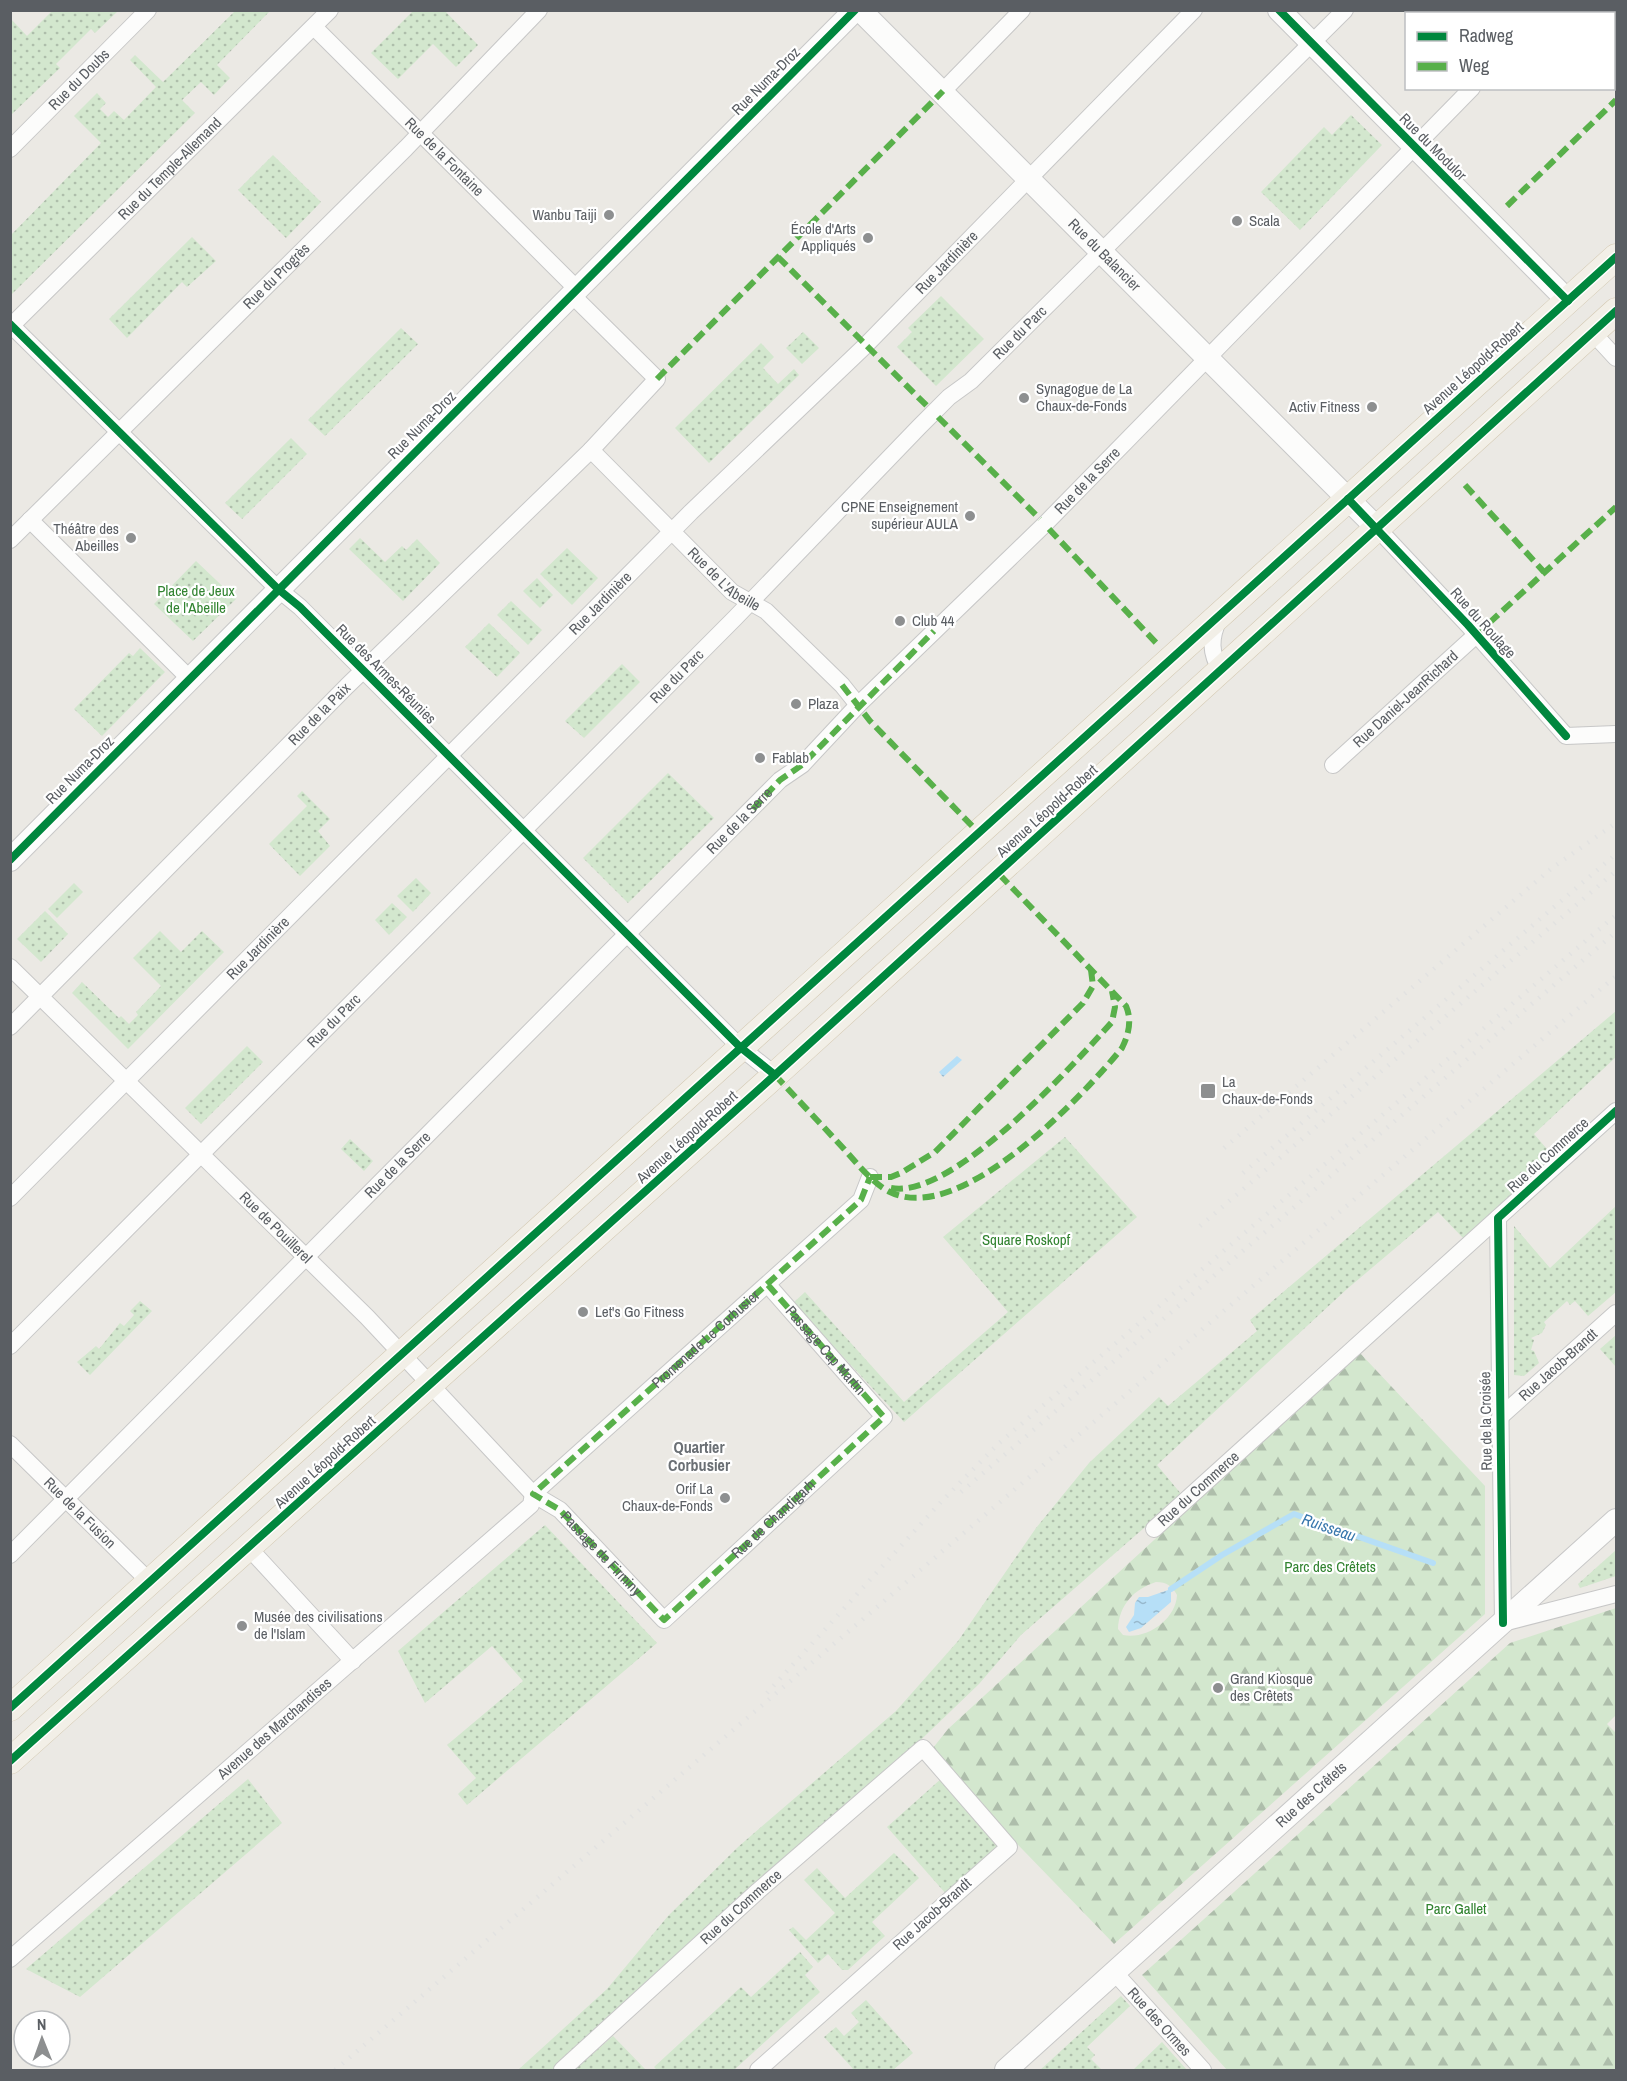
<svg xmlns="http://www.w3.org/2000/svg" width="1627" height="2081" font-family="'Archivo Narrow',sans-serif">
  <style>
    .green { fill: url(#green-dots) }
    .forest { fill: url(#forest-firs); fill-rule: evenodd }
    .water { fill: url(#water-ripples) }
    .lines { fill: none; stroke-linecap: round; stroke-linejoin: round }
    .stream { stroke: #b6dff7; stroke-width: 6 }
    .street-casing { stroke: #c7c7c7; stroke-width: 18 }
    .secondary-casing { stroke: #c8c8c8; stroke-width: 24 }
    .primary-casing { stroke: #d3c8b1; stroke-width: 27 }
    .street { stroke: #fcfcfb; stroke-width: 16 }
    .secondary { stroke: #fcfcfb; stroke-width: 22 }
    .primary { stroke: #f2efe7; stroke-width: 26 }
    .rail { stroke: #e2e2e1; stroke-width: 4.5; stroke-dasharray: 1.5 8; stroke-linecap: butt }
    .quiet { stroke: #58b04a; stroke-width: 6; stroke-dasharray: 12 6; stroke-linecap: butt }
    .cycleway-casing { stroke: #fff; stroke-width: 11 }
    .cycleway { stroke: #00873e; stroke-width: 8 }
    .poi-dot { fill: #8d8f90; stroke: #fff; stroke-width: 2 }
    .labels { text-anchor: middle; stroke-width: 4.5; stroke-linejoin: round; paint-order: stroke }
    .street-label { font-size: 15px; fill: #5a5e63; stroke: #fff }
    .poi-label { font-size: 15px; fill: #5a5e63; stroke: #fff; text-anchor: start }
    .park-label { font-size: 15px; fill: #318330; stroke: #fff }
    .neighbourhood-label { font-size: 16px; font-weight: bold; fill: #6b7075; stroke: #fff }
    .water-label { font-size: 16px; font-style: italic; fill: #3776ac; stroke: #fff }
  </style>
  <defs>
    <pattern id="green-dots" width="8" height="8" patternUnits="userSpaceOnUse" patternTransform="scale(1.5)"><rect width="8" height="8" fill="#d3e7ce"/><path d="M2 2h.1M6 6h.1" fill="none" stroke="#aebeab" stroke-width="1.8" stroke-linecap="round"/></pattern>
    <pattern id="forest-firs" width="22" height="20" patternUnits="userSpaceOnUse" patternTransform="scale(1.5)"><rect width="22" height="20" fill="#d3e7ce"/><path d="M5 1l3.5 6h-7zM16 11l3.5 6h-7z" fill="#aebeab"/></pattern>
    <pattern id="water-ripples" width="26" height="14" patternUnits="userSpaceOnUse" patternTransform="scale(1.5)"><rect width="26" height="14" fill="#b6dff7"/><path d="M2 4q2-2 4 0t4 0M15 11q2-2 4 0t4 0" fill="none" stroke="#97b8cc"/></pattern>
  </defs>
  <rect width="100%" height="100%" fill="#ebe9e4"/>
  <!-- green -->
  <g class="green">
    <path d="M52,11H118L95,33L91,29L56,64L60,68L11,115V19L27,36Z"/>
    <path d="M235,11L269,12L217,65L230,78L214,95L201,82L182,100L195,113L12,294L11,235L101,143L74,116L97,93L106,103L100,109L108,117L114,111L124,120L156,87L130,60L135,55L163,82Z"/>
    <path d="M413,11H445L478,45L456,67L433,44L398,79L371,53Z"/>
    <path d="M1351,115L1382,145L1300,230L1261,192L1324,127L1332,135Z"/>
    <path d="M273,155L321,202L286,238L238,190Z"/>
    <path d="M192,237L216,261L187,287L182,282L127,338L109,319Z"/>
    <path d="M941,296L984,339L936,386L897,347L912,332L908,328Z"/>
    <path d="M401,328L418,344L325,436L308,420Z"/>
    <path d="M803,332L819,348L802,364L786,348Z"/>
    <path d="M761,343L774,357L763,368L778,384L794,369L799,375L709,463L675,428Z"/>
    <path d="M291,438L307,454L242,519L225,503Z"/>
    <path d="M360,538L385,562L402,546L406,550L417,539L440,563L403,601L349,549Z"/>
    <path d="M567,548L598,578L572,605L540,574Z"/>
    <path d="M196,561L236,599L193,641L154,604Z"/>
    <path d="M537,578L553,595L540,608L523,591Z"/>
    <path d="M511,601L542,630L528,645L497,615Z"/>
    <path d="M489,623L520,653L497,677L465,647Z"/>
    <path d="M140,648L165,672L102,736L74,709L129,653L133,656Z"/>
    <path d="M622,664L640,682L584,738L565,721Z"/>
    <path d="M668,773L714,818L628,903L583,858Z"/>
    <path d="M302,791L330,819L318,831L330,846L300,876L269,844L307,806L297,796Z"/>
    <path d="M416,878L431,893L413,912L397,896Z"/>
    <path d="M74,883L83,892L57,918L48,909Z"/>
    <path d="M392,903L407,917L389,935L375,920Z"/>
    <path d="M45,911L68,934L41,962L17,939Z"/>
    <path d="M160,931L181,952L202,931L224,952L128,1049L72,993L82,982L119,1018L121,1016L129,1024L138,1015L136,1012L161,986L133,958Z"/>
    <path d="M1616,1011V1057L1534,1134L1553,1156L1464,1239L1438,1212L1347,1289L1157,1465L1182,1495L1021,1635L979,1684L902,1758L553,2070H518L607,1989L668,1916L738,1847L896,1711L958,1641L1036,1528L1089,1463L1159,1397L1168,1406L1257,1331L1250,1320Z"/>
    <path d="M247,1046L263,1062L201,1124L185,1108Z"/>
    <path d="M1065,1137L1137,1217L904,1422L793,1303L805,1292L904,1402L1008,1312L943,1237Z"/>
    <path d="M350,1139L373,1161L364,1171L341,1149Z"/>
    <path d="M1616,1206V1292L1588,1316L1575,1301L1570,1305L1567,1301L1544,1322L1546,1325L1542,1333L1531,1338L1534,1340L1531,1350L1534,1351L1539,1363L1524,1376L1514,1375V1226L1550,1268Z"/>
    <path d="M140,1301L152,1311L90,1375L77,1362L96,1346L99,1349L120,1323L124,1326L134,1315L130,1311Z"/>
    <path d="M1616,1335V1367L1600,1349Z"/>
    <path d="M545,1525L657,1643L467,1805L458,1794L476,1778L447,1745L523,1681L492,1646L425,1703L398,1651Z"/>
    <path d="M1616,1550V1576L1580,1588L1578,1584Z"/>
    <path d="M942,1778L1003,1845L947,1895L887,1827Z"/>
    <path d="M248,1779L282,1823L80,1997L26,1969Z"/>
    <path d="M894,1853L919,1878L872,1922L885,1936L848,1970H842L828,1954L818,1963L789,1930L793,1927L806,1940L835,1913L804,1880L817,1868L845,1898Z"/>
    <path d="M800,1952L813,1967L805,1975L820,1992L734,2070H657L654,2067L741,1987L751,1997Z"/>
    <path d="M1121,1996L1130,2006L1087,2047L1095,2055L1091,2059L1102,2070H1040Z"/>
    <path d="M866,2000L913,2053L893,2070H854L824,2037L836,2027L844,2036L859,2022L851,2013Z"/>
    <path d="M613,2036L646,2070H574Z"/>
    <path d="M1162,2042L1187,2070H1133Z"/>
  </g>
  <!-- forest -->
  <g class="forest">
    <path d="M1359,1352L1485,1486V1614L1114,1944L929,1753L948,1729ZM1156,1582C1167,1582 1172,1586 1177,1595C1176,1619 1147,1640 1123,1635L1118,1629C1119,1605 1134,1589 1156,1582Z"/>
    <path d="M1616,1608V1715L1607,1724L1616,1733V1820L1614,1824L1616,1826V2070H1227L1142,1975L1510,1643Z"/>
  </g>
  <!-- water -->
  <g class="water">
    <path d="M957,1056L962,1060L943,1077L939,1072Z"/>
    <path d="M1171,1589V1602L1141,1628L1129,1632L1126,1627L1134,1615L1135,1603L1139,1597H1148Z"/>
  </g>
  <g class="lines">
    <!-- stream -->
    <path class="stream" d="M1171,1589L1222,1555L1294,1514L1433,1563"/>
    <!-- street casing -->
    <g class="street-casing">
      <g id="street">
        <path d="M1548,14L1551,10"/>
        <path id="s1" d="M314,27L576,288"/>
        <path d="M943,91L1022,10"/>
        <path id="s2" d="M10,149L148,10"/>
        <path d="M10,324L278,589L300,607L740,1047L775,1075"/>
        <path id="s3" d="M10,327L330,10"/>
        <path d="M1593,333L1616,358"/>
        <path id="s4" d="M591,450L732,592L766,611L842,685L858,705"/>
        <path d="M30,520L190,679"/>
        <path d="M1378,529L1468,625L1566,736L1616,734"/>
        <path id="s5" d="M10,540L406,148L539,10"/>
        <path d="M1219,619C1210,638 1210,653 1221,671"/>
        <path id="s6" d="M1333,765L1476,635"/>
        <path id="s7" d="M10,967L367,1317L533,1494L560,1510L664,1620L884,1417L768,1285"/>
        <path id="s8" d="M10,1027L347,686L591,450L657,379L571,294"/>
        <path id="s9" d="M10,1198L691,512L865,346L1194,10"/>
        <path d="M1498,1218L1503,1623L1616,1594"/>
        <path id="s10" d="M10,1346L735,618L919,427L949,397L971,381L1345,10"/>
        <path id="s11" d="M1500,1417L1616,1313"/>
        <path id="s12" d="M10,1444L150,1582"/>
        <path id="s13" d="M533,1494L861,1200L870,1177"/>
        <path id="s14" d="M1154,1529L1616,1111"/>
        <path d="M249,1548L353,1661"/>
        <path id="s15" d="M10,1555L780,780L802,765L858,705L1045,524L1472,88"/>
        <path id="s16" d="M10,1959L531,1505L533,1494"/>
        <path id="s17" d="M1115,1973L1203,2070"/>
        <path id="s18" d="M562,2070L758,1891L923,1748L1009,1847L758,2070"/>
      </g>
    </g>
    <!-- secondary casing -->
    <g class="secondary-casing">
      <g id="secondary">
        <path id="s19" d="M860,10L1378,529"/>
        <path d="M1279,10L1568,301"/>
        <path d="M10,860L855,10"/>
        <path id="s20" d="M1006,2070L1616,1520"/>
      </g>
    </g>
    <!-- primary casing -->
    <g class="primary-casing">
      <g id="primary">
        <path d="M10,1708L1616,257"/>
        <path d="M10,1761L775,1075L1616,311"/>
      </g>
    </g>
    <!-- street -->
    <use href="#street" class="street"/>
    <!-- secondary -->
    <use href="#secondary" class="secondary"/>
    <!-- primary -->
    <use href="#primary" class="primary"/>
    <!-- rail -->
    <g class="rail">
      <path d="M1224,1148L1552,868L1616,823"/>
      <path d="M1243,1173L1616,854"/>
      <path d="M1200,1226L1616,871"/>
      <path d="M961,1492L1616,932"/>
      <path d="M767,1693L940,1503L998,1444L1616,915"/>
      <path d="M335,2070L1616,976"/>
    </g>
    <!-- quiet -->
    <g class="quiet">
      <path d="M1507,206L1616,100"/>
      <path d="M778,257L929,408"/>
      <path d="M657,379L943,91"/>
      <path d="M938,417L1040,519"/>
      <path d="M1465,485L1544,572"/>
      <path d="M1049,529L1160,647"/>
      <path d="M1476,635L1616,507"/>
      <path d="M842,685L870,721L978,832"/>
      <path d="M753,809L780,780L802,765L934,631"/>
      <path d="M775,1075C798,1100 821,1124 844,1149C858,1164 872,1183 890,1192C960,1227 1083,1096 1122,1048C1129,1034 1132,1020 1126,1006L998,873"/>
      <path d="M870,1177H891L901,1173L935,1152L1083,1003L1093,986L1091,970"/>
      <path d="M891,1188C952,1200 1073,1065 1112,1022L1115,1007L1112,991"/>
      <path id="s21" d="M768,1285L884,1417L664,1620L560,1510L533,1494L861,1200L870,1177"/>
    </g>
    <!-- cycleway casing -->
    <g class="cycleway-casing">
      <g id="cycleway">
        <path d="M1279,10L1568,301"/>
        <path d="M10,324L278,589L300,607L740,1047L775,1075"/>
        <path d="M1348,499L1468,625L1566,736"/>
        <path d="M10,860L855,10"/>
        <path d="M1503,1623L1498,1218L1616,1111"/>
        <path d="M10,1708L1616,257"/>
        <path d="M10,1761L775,1075L1616,311"/>
      </g>
    </g>
    <!-- cycleway -->
    <use href="#cycleway" class="cycleway"/>
  </g>
  <!-- markers -->
  <g class="poi-dot">
    <circle cx="609" cy="215" r="6"/>
    <circle cx="1237" cy="221" r="6"/>
    <circle cx="868" cy="238" r="6"/>
    <circle cx="1024" cy="398" r="6"/>
    <circle cx="1372" cy="407" r="6"/>
    <circle cx="970" cy="516" r="6"/>
    <circle cx="131" cy="538" r="6"/>
    <circle cx="900" cy="621" r="6"/>
    <circle cx="796" cy="704" r="6"/>
    <circle cx="760" cy="758" r="6"/>
    <rect x="1200" y="1083" width="16" height="16" rx="3"/>
    <circle cx="583" cy="1312" r="6"/>
    <circle cx="725" cy="1498" r="6"/>
    <circle cx="242" cy="1626" r="6"/>
    <circle cx="1218" cy="1688" r="6"/>
  </g>
  <g class="labels">
    <!-- street labels -->
    <g class="street-label">
      <text dy="5" stroke="none"><textPath href="#s2" startOffset="98">Rue du Doubs</textPath></text>
      <text transform="translate(766 81) rotate(-45)" y="5">Rue Numa-Droz</text>
      <text transform="translate(1433 147) rotate(45)" y="5">Rue du Modulor</text>
      <text dy="5" stroke="none"><textPath href="#s1" startOffset="184">Rue de la Fontaine</textPath></text>
      <text dy="5" stroke="none"><textPath href="#s3" startOffset="225">Rue du Temple-Allemand</textPath></text>
      <text dy="5" stroke="none"><textPath href="#s19" startOffset="346">Rue du Balancier</textPath></text>
      <text dy="5" stroke="none"><textPath href="#s9" startOffset="1324">Rue Jardinière</textPath></text>
      <text dy="5" stroke="none"><textPath href="#s5" startOffset="375">Rue du Progrès</textPath></text>
      <text dy="5" stroke="none"><textPath href="#s10" startOffset="1431">Rue du Parc</textPath></text>
      <text transform="translate(1473 368) rotate(-42)" y="5">Avenue Léopold-Robert</text>
      <text transform="translate(422 425) rotate(-45)" y="5">Rue Numa-Droz</text>
      <text dy="5" stroke="none"><textPath href="#s15" startOffset="1522">Rue de la Serre</textPath></text>
      <text dy="5" stroke="none"><textPath href="#s4" startOffset="186">Rue de L'Abeille</textPath></text>
      <text dy="5" stroke="none"><textPath href="#s9" startOffset="838">Rue Jardinière</textPath></text>
      <text transform="translate(1483 623) rotate(48)" y="5">Rue du Roulage</text>
      <text transform="translate(386 674) rotate(45)" y="5">Rue des Armes-Réunies</text>
      <text dy="5" stroke="none"><textPath href="#s10" startOffset="945">Rue du Parc</textPath></text>
      <text dy="5" stroke="none"><textPath href="#s6" startOffset="98">Rue Daniel-JeanRichard</textPath></text>
      <text dy="5" stroke="none"><textPath href="#s8" startOffset="440">Rue de la Paix</textPath></text>
      <text transform="translate(80 770) rotate(-45)" y="5">Rue Numa-Droz</text>
      <text transform="translate(1047 811) rotate(-42)" y="5">Avenue Léopold-Robert</text>
      <text dy="5" stroke="none"><textPath href="#s15" startOffset="1035">Rue de la Serre</textPath></text>
      <text dy="5" stroke="none"><textPath href="#s9" startOffset="352">Rue Jardinière</textPath></text>
      <text dy="5" stroke="none"><textPath href="#s10" startOffset="459">Rue du Parc</textPath></text>
      <text transform="translate(687 1137) rotate(-42)" y="5">Avenue Léopold-Robert</text>
      <text transform="translate(1548 1155) rotate(-42)" y="5">Rue du Commerce</text>
      <text dy="5" stroke="none"><textPath href="#s15" startOffset="550">Rue de la Serre</textPath></text>
      <text dy="5" stroke="none"><textPath href="#s7" startOffset="372">Rue de Pouillerel</textPath></text>
      <text dy="5" stroke="none"><textPath href="#s13" startOffset="232">Promenade Le Corbusier</textPath></text>
      <text dy="5" stroke="none"><textPath href="#s21" startOffset="87">Passage Cap Martin</textPath></text>
      <text dy="5" stroke="none"><textPath href="#s11" startOffset="78">Rue Jacob-Brandt</textPath></text>
      <text transform="translate(1486 1421) rotate(-91)" y="5">Rue de la Croisée</text>
      <text transform="translate(325 1462) rotate(-42)" y="5">Avenue Léopold-Robert</text>
      <text dy="5" stroke="none"><textPath href="#s14" startOffset="60">Rue du Commerce</textPath></text>
      <text dy="5" stroke="none"><textPath href="#s12" startOffset="98">Rue de la Fusion</textPath></text>
      <text dy="5" stroke="none"><textPath href="#s7" startOffset="1074">Rue de Chandigarh</textPath></text>
      <text dy="5" stroke="none"><textPath href="#s7" startOffset="834">Passage de Firminy</textPath></text>
      <text dy="5" stroke="none"><textPath href="#s16" startOffset="351">Avenue des Marchandises</textPath></text>
      <text dy="5" stroke="none"><textPath href="#s20" startOffset="411">Rue des Crêtets</textPath></text>
      <text dy="5" stroke="none"><textPath href="#s18" startOffset="242">Rue du Commerce</textPath></text>
      <text transform="translate(932 1914) rotate(-42)" y="5">Rue Jacob-Brandt</text>
      <text dy="5" stroke="none"><textPath href="#s17" startOffset="66">Rue des Ormes</textPath></text>
    </g>
    <!-- poi labels -->
    <g class="poi-label">
      <text x="597" y="220" text-anchor="end">Wanbu Taiji</text>
      <text x="1249" y="226">Scala</text>
      <text x="856" y="234" text-anchor="end">École d'Arts<tspan x="856" dy="17">Appliqués</tspan></text>
      <text x="1036" y="394">Synagogue de La<tspan x="1036" dy="17">Chaux-de-Fonds</tspan></text>
      <text x="1360" y="412" text-anchor="end">Activ Fitness</text>
      <text x="958" y="512" text-anchor="end">CPNE Enseignement<tspan x="958" dy="17">supérieur AULA</tspan></text>
      <text x="119" y="534" text-anchor="end">Théâtre des<tspan x="119" dy="17">Abeilles</tspan></text>
      <text x="912" y="626">Club 44</text>
      <text x="808" y="709">Plaza</text>
      <text x="772" y="763">Fablab</text>
      <text x="1222" y="1087">La<tspan x="1222" dy="17">Chaux-de-Fonds</tspan></text>
      <text x="595" y="1317">Let's Go Fitness</text>
      <text x="713" y="1494" text-anchor="end">Orif La<tspan x="713" dy="17">Chaux-de-Fonds</tspan></text>
      <text x="254" y="1622">Musée des civilisations<tspan x="254" dy="17">de l'Islam</tspan></text>
      <text x="1230" y="1684">Grand Kiosque<tspan x="1230" dy="17">des Crêtets</tspan></text>
    </g>
    <!-- park labels -->
    <g class="park-label">
      <text x="196" y="596">Place de Jeux<tspan x="196" dy="17">de l'Abeille</tspan></text>
      <text x="1026" y="1245">Square Roskopf</text>
      <text x="1330" y="1572">Parc des Crêtets</text>
      <text x="1456" y="1914">Parc Gallet</text>
    </g>
    <!-- neighbourhood labels -->
    <g class="neighbourhood-label">
      <text x="699" y="1453">Quartier<tspan x="699" dy="18">Corbusier</tspan></text>
    </g>
    <!-- water labels -->
    <g class="water-label">
      <text transform="translate(1329 1527) rotate(19)" y="6">Ruisseau</text>
    </g>
  </g>
  <!-- border -->
  <rect width="1627" height="2081" fill="none" stroke="#5a5e63" stroke-width="24"/>
  <!-- legend -->
  <rect x="1405" y="12" width="210" height="78" fill="#ffffff" stroke="#bdbfc1" stroke-width="1.5"/>
  <rect x="1417" y="32" width="30" height="9" fill="#00873e" stroke="#bdbfc1" stroke-width="1.5"/>
  <text x="1459" y="42" font-size="18" fill="#5a5e63">Radweg</text>
  <rect x="1417" y="62" width="30" height="9" fill="#58b04a" stroke="#bdbfc1" stroke-width="1.5"/>
  <text x="1459" y="72" font-size="18" fill="#5a5e63">Weg</text>
  <!-- north arrow -->
  <g transform="translate(42 2039) rotate(359)"><circle r="28" fill="#ffffff" stroke="#bdbfc1" stroke-width="1.5"/>
  <path d="M0-4.5L10 22L0 15L-10 22Z" fill="#8d8f90"/>
  <text y="-9" font-size="16" font-weight="bold" text-anchor="middle" fill="#5a5e63">N</text>
  </g>
</svg>
